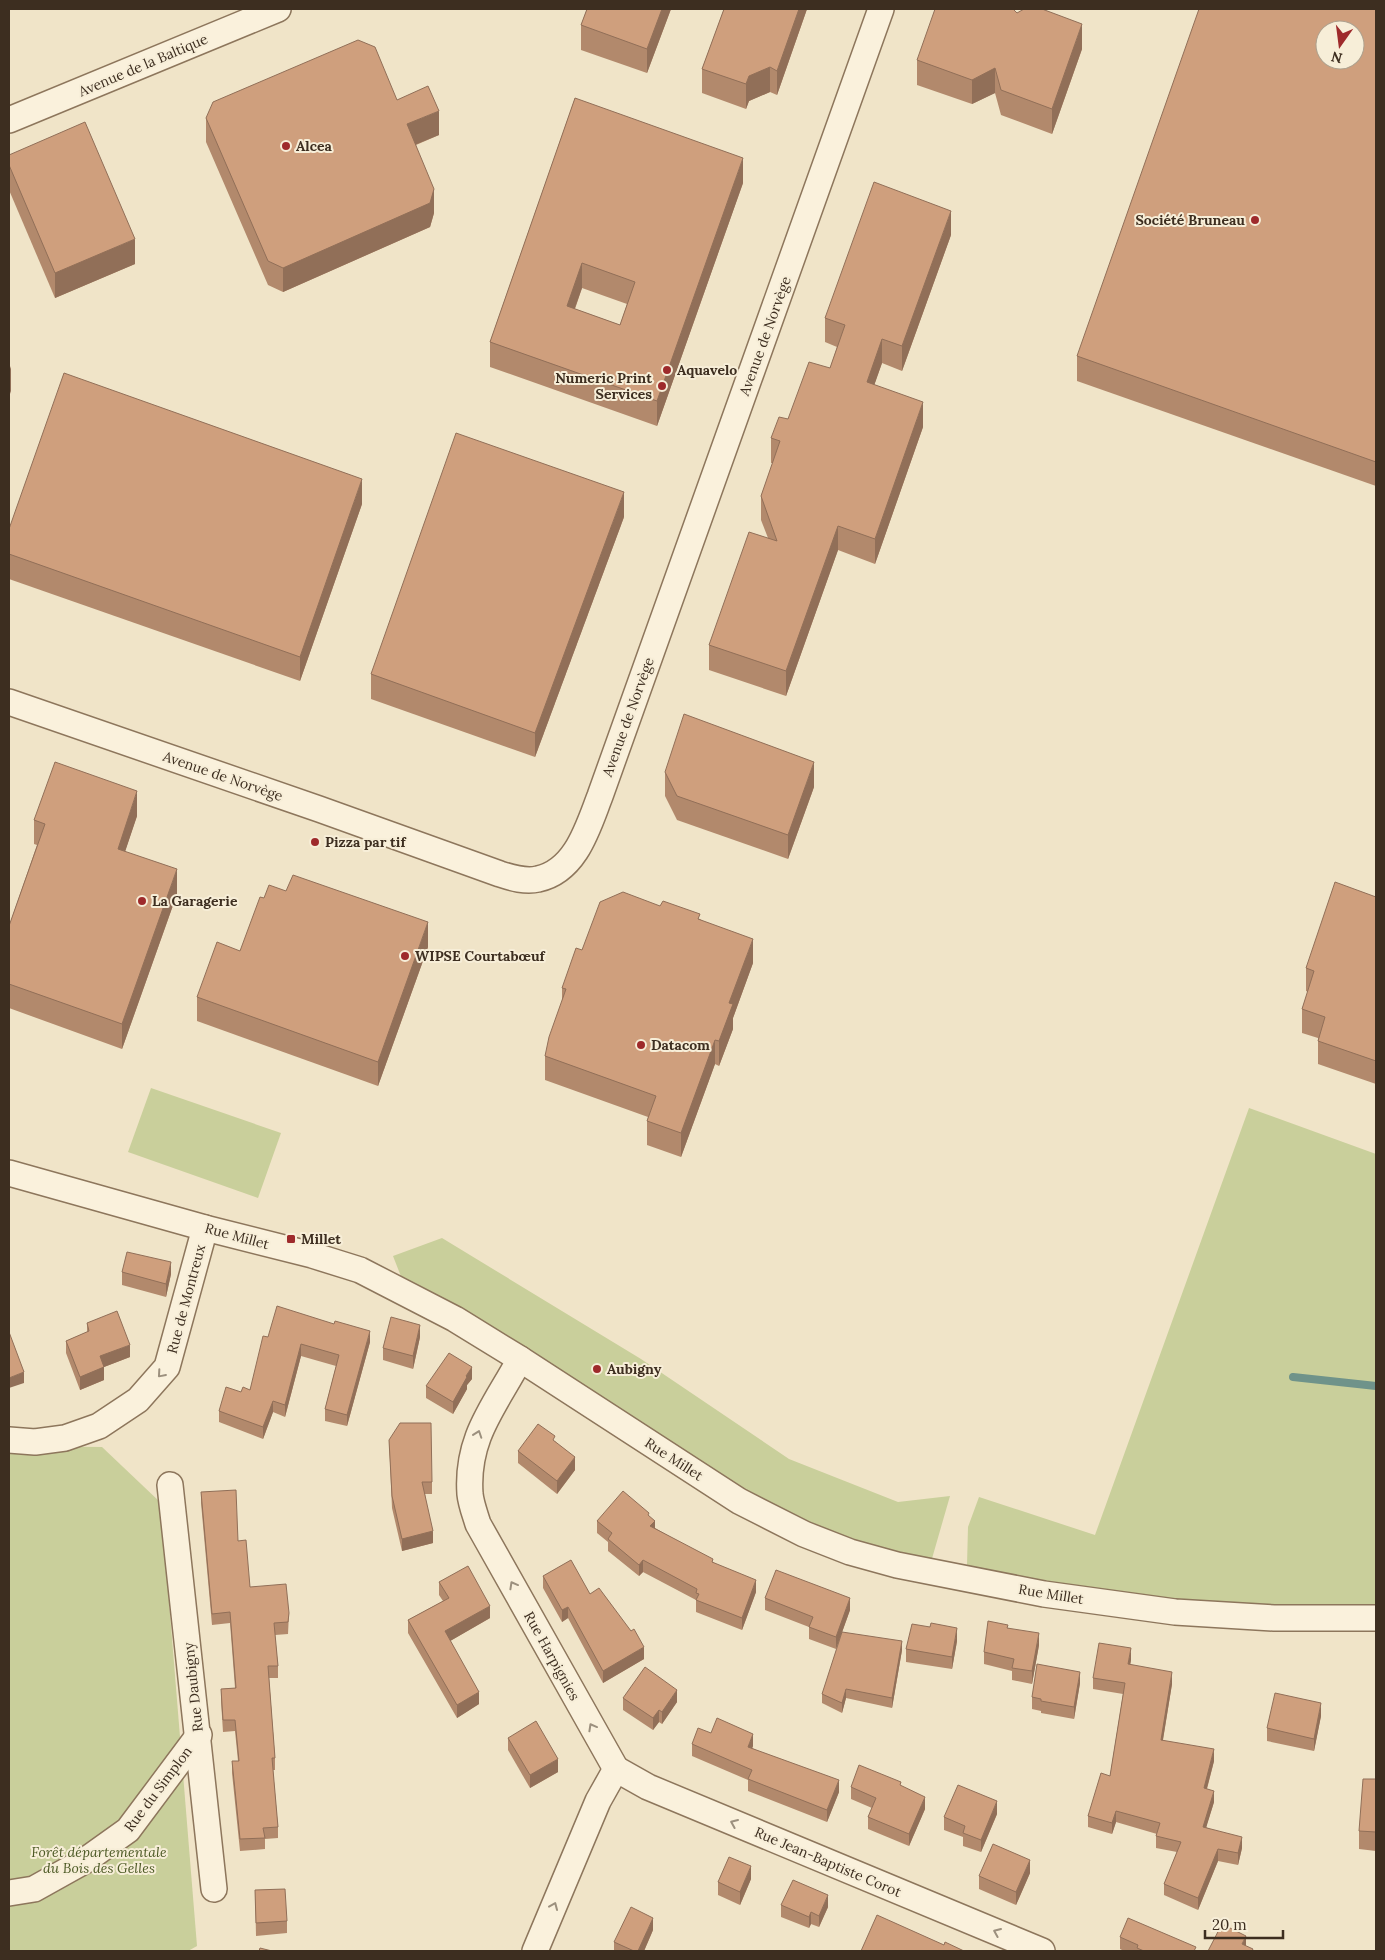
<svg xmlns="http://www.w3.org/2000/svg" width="1385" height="1960" font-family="Lora,serif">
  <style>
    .green { fill: #c9cf9b }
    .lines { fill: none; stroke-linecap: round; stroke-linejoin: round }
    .stream { stroke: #6f938a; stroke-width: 8 }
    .minor-casing { stroke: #8d765c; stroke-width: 28 }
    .minor { stroke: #faf1dc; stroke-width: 25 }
    .wall { fill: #b2896c; fill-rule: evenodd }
    .shaded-wall { fill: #916f58 }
    .building { fill: #cf9f7d; stroke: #916f58; fill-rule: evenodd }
    .oneway { stroke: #9c907e }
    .poi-dot { fill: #9e2a2b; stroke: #f7eed8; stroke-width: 2 }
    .labels { text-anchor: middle; stroke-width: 4; stroke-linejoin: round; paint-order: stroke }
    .street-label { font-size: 14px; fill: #3d2e20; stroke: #f7eed8 }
    .poi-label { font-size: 14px; font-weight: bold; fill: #3d2e20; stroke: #f7eed8; text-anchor: start }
    .park-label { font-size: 14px; font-style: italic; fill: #4d5a26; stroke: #f7eed8 }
  </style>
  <rect width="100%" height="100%" fill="#f0e4c8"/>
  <!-- green -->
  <g class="green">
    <path d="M151,1088L281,1133L258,1198L128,1152Z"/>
    <path d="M1249,1108L1376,1154V1607L1159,1604L1056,1585L967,1565L968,1527L979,1497L1095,1535Z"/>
    <path d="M442,1238L641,1359L789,1459L898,1502L950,1496L931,1562L864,1547L799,1524L402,1279L393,1256Z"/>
    <path d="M9,1446L102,1447L161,1503L197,1946L188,1951H9Z"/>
  </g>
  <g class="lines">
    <!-- stream -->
    <path class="stream" d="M1293,1377L1376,1386"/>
    <!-- minor casing -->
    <g class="minor-casing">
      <g id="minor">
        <path d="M9,120L278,9"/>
        <path d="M9,702L319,809L500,874C512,878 526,882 538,879C576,871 588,827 600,796L881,9"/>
        <path d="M9,1173L205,1228L312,1255L360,1270L455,1319L520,1359L739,1501L804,1534L850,1552L897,1565L1044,1594L1175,1612L1274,1618H1376"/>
        <path d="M520,1359C495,1406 466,1437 470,1494C471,1504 475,1514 478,1524L616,1769"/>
        <path d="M9,1440L35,1442L65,1438L99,1426L138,1400L167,1367L205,1228"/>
        <path d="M170,1485L214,1889"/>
        <path d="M616,1769L648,1787L1042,1951"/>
        <path d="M9,1893L34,1889L86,1860L128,1830L199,1735"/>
        <path d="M535,1951L598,1801L616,1769"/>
      </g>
    </g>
    <!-- minor -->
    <use href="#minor" class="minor"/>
  </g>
  <!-- wall -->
  <g class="wall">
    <path d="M587,9H671L647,73L581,50V25Z"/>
    <path d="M724,9H807L777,95L770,92L749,101L746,109L702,93V69Z"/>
    <path d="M1376,9V486L1077,381V356Z"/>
    <path d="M1017,13L1082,49L1052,134L1001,115L995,93L972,104L917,85V60Z"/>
    <path d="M575,98L743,183L657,426L490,367V342ZM582,288L627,304L620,325L575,309Z"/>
    <path d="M397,100L439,135L416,145L434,213L430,227L283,292L268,285L206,142V118Z"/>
    <path d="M9,155L135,264L55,298L9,190Z"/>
    <path d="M951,235L902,371L882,363L874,385L923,427L875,564L838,550L786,696L709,670V645L768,538L761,520V496L773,463H771V438L788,419L830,368L837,347L825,342V318Z"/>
    <path d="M362,504L300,681L9,579V529Z"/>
    <path d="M624,517L535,757L371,699V674Z"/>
    <path d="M665,772L814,787L788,859L677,820L665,796Z"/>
    <path d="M137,816L125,851L177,894L122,1049L9,1008V926L37,845L34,844V820Z"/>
    <path d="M1376,897V1084L1318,1064V1038L1302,1033V1009L1308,992L1306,991V968Z"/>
    <path d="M660,906L700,919L753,963L733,1018V1029L719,1066L715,1064L681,1157L647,1145V1121L648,1117L545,1080V1056L562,1002V988L582,950Z"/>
    <path d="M428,947L378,1086L197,1021V997L240,951Z"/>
    <path d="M122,1272L171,1274L166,1297L122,1285Z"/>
    <path d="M87,1323L130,1357L104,1367V1380L80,1390L66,1353V1341L87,1332Z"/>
    <path d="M268,1337L370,1342L347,1426L325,1421V1409L336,1366L301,1356L285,1417L273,1412L263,1439L219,1422V1411L241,1392L250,1390Z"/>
    <path d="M420,1337L413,1369L383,1360V1348Z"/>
    <path d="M472,1379L467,1385V1389L453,1414L426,1398V1386Z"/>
    <path d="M389,1440L432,1482V1494H425L433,1543L402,1551L392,1508Z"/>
    <path d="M555,1441L575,1470L557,1494L518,1463V1451Z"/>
    <path d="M201,1492L238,1541L250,1587L289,1613L288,1634L275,1635L278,1666V1678H269L275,1758V1770H273L278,1827V1838L265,1839V1849L240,1851L232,1773V1761H238L235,1731L223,1732L221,1701V1689L235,1688L230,1623L212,1625L201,1503Z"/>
    <path d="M649,1516L655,1528L713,1562L756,1592L742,1630L696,1612V1600L643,1572L639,1576L608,1551V1542L597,1533V1521Z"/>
    <path d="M543,1576L590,1594L644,1659L603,1683L568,1618L562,1622L543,1588Z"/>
    <path d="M439,1582L490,1618L450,1641L479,1704L457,1718L408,1633V1620L443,1601L439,1595Z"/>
    <path d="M765,1598L850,1610L836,1649L809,1639V1627L765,1610Z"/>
    <path d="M1008,1628L1039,1645L1032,1684L1012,1680V1671L984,1664V1652Z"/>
    <path d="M957,1641L952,1669L906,1662V1649Z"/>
    <path d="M902,1650L892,1708L846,1698L842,1713L822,1703V1694Z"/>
    <path d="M1131,1660L1130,1665L1172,1684L1163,1740L1214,1761L1207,1789L1214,1802L1206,1827L1242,1848L1238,1865L1218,1861L1198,1910L1164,1895V1884L1177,1852L1156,1848V1836L1157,1834L1116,1822L1112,1834L1088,1827V1816L1110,1776L1123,1694L1093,1689V1678Z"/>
    <path d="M1080,1683L1074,1719L1041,1713V1711L1032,1709V1697Z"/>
    <path d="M623,1698L677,1702L662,1724L659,1722L653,1730L623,1710Z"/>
    <path d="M1321,1716L1314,1751L1267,1741V1728Z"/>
    <path d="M711,1733L753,1746L752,1748L839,1792L827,1822L748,1791V1780L692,1756V1744Z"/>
    <path d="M508,1738L558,1772L530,1788L508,1750Z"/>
    <path d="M1376,1779V1851L1359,1849V1831Z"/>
    <path d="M901,1786L925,1809L909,1846L868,1829V1817L872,1808L851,1799V1787Z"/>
    <path d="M997,1814L981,1852L963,1846V1837L944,1830V1817Z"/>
    <path d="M1030,1873L1016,1905L979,1889V1876Z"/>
    <path d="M751,1879L740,1905L718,1895V1882Z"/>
    <path d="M255,1890L287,1921V1933L256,1936Z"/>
    <path d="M781,1905L828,1907L819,1927L811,1924L809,1928L781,1917Z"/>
    <path d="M653,1930L644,1951H614V1942Z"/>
    <path d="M1120,1937L1196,1951H1124L1120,1949Z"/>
  </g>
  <!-- shaded-wall -->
  <g class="shaded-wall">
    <path d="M662,9H671L647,73V49Z"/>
    <path d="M799,9H807L777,95V71Z"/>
    <path d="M1082,24V49L1052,134V109Z"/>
    <path d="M770,67V92L749,101L746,109V84L749,76Z"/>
    <path d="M995,68V93L972,104V80Z"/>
    <path d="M439,111V135L407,148V124Z"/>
    <path d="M743,158V183L657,426V401Z"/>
    <path d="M434,189V213L430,227L283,292V268Z"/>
    <path d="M951,211V235L902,371V346Z"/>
    <path d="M135,239V264L55,298V273Z"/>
    <path d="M582,263V288L567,330V306Z"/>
    <path d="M882,339V363L867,406V382Z"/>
    <path d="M11,366V391L9,397V372Z"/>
    <path d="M923,402V427L875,564V539Z"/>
    <path d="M362,479V504L300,681V657Z"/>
    <path d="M624,492V517L535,757V733Z"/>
    <path d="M838,526V550L786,696V671Z"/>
    <path d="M814,762V787L788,859V835Z"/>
    <path d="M137,791V816L118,873V849Z"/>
    <path d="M177,869V894L122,1049V1024Z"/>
    <path d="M428,922V947L378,1086V1062Z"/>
    <path d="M753,939V963L733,1018V1029L719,1066V1041L729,1003Z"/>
    <path d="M715,1040V1064L681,1157V1133Z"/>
    <path d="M171,1262V1274L166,1297V1284Z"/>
    <path d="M420,1325V1337L413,1369V1356Z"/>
    <path d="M370,1331V1342L347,1426V1415Z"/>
    <path d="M301,1344V1356L285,1417V1405Z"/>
    <path d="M130,1345V1357L104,1367V1380L80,1390V1377L100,1356Z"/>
    <path d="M472,1367V1379L467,1385V1389L453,1414V1402L466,1376Z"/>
    <path d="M24,1372V1383L9,1388V1378Z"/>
    <path d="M273,1401V1412L263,1439V1427Z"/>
    <path d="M575,1457V1470L557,1494V1481Z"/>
    <path d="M655,1521V1532L650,1526Z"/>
    <path d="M433,1531V1543L402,1551V1539Z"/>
    <path d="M643,1560V1572L639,1576V1565Z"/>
    <path d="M756,1580V1592L742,1630V1618Z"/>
    <path d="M850,1598V1610L836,1649V1637Z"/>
    <path d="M490,1606V1618L445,1644V1631Z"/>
    <path d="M568,1607V1618L562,1622V1610Z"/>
    <path d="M957,1628V1641L952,1669V1657Z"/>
    <path d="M1039,1633V1645L1032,1684V1671Z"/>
    <path d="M902,1641V1650L892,1708V1698Z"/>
    <path d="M644,1647V1659L603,1683V1671Z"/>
    <path d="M1131,1648V1660L1128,1676V1664Z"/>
    <path d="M1080,1672V1683L1074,1719V1707Z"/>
    <path d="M1172,1672V1684L1161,1751V1740Z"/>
    <path d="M846,1689V1698L842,1713V1703Z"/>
    <path d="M677,1690V1702L662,1724V1712Z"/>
    <path d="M479,1692V1704L457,1718V1705Z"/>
    <path d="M1321,1703V1716L1314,1751V1739Z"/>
    <path d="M659,1710V1722L653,1730V1718Z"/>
    <path d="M753,1734V1746L748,1759V1747Z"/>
    <path d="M1214,1749V1761L1204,1799V1788Z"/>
    <path d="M558,1759V1772L530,1788V1775Z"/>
    <path d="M839,1780V1792L827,1822V1810Z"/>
    <path d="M1214,1791V1802L1203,1838V1827Z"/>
    <path d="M925,1797V1809L909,1846V1834Z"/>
    <path d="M997,1801V1814L981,1852V1840Z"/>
    <path d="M1116,1811V1822L1112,1834V1823Z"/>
    <path d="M1242,1837V1848L1238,1865V1853Z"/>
    <path d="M1218,1849V1861L1198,1910V1898Z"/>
    <path d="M1030,1860V1873L1016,1905V1892Z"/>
    <path d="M751,1866V1879L740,1905V1892Z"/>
    <path d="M828,1895V1907L819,1927V1916Z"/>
    <path d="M811,1912V1924L809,1928V1917Z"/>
    <path d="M653,1918V1930L644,1951H638Z"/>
    <path d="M1246,1936V1948L1242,1944Z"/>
  </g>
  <!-- building -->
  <g class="building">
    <path d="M587,9H662L647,49L581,25Z"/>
    <path d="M724,9H799L777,71L770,67L749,76L746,84L702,69Z"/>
    <path d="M935,9H1013L1017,13L1024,9H1042L1082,24L1052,109L1001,90L995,68L972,80L917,60Z"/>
    <path d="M1199,9H1376V462L1077,356ZM1325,30H1355V60H1325Z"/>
    <path d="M358,40L375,47L397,100L428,86L439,111L407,124L434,189L430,203L283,268L268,261L206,118L213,102Z"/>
    <path d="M575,98L743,158L657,401L490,342ZM582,263L635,282L620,325L567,306Z"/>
    <path d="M85,122L135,239L55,273L9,165V155Z"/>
    <path d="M874,182L951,211L902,346L882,339L867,382L923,402L875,539L838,526L786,671L709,645L749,532L777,541L761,496L780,441L771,438L779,417L788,419L809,362L830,368L845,325L825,318Z"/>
    <path d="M64,373L362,479L300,657L9,554V529Z"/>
    <path d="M456,433L624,492L535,733L371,674Z"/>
    <path d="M684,714L814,762L788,835L677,796L665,772Z"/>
    <path d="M55,762L137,791L118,849L177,869L122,1024L9,984V926L45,824L34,820Z"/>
    <path d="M293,875L428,922L378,1062L197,997L217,942L240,951L260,897L264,898L269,885L286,891Z"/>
    <path d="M1335,882L1376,897V1061L1318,1041L1325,1017L1302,1009L1314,971L1306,968Z"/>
    <path d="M623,892L660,906L663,901L700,914L698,919L753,939L729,1003L733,1004L719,1041L715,1040L681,1133L647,1121L656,1096L545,1056L549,1037L566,989L562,988L576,948L582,950L600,902Z"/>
    <path d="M127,1252L171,1262L166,1284L122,1272Z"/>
    <path d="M277,1306L334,1324L335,1321L370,1331L347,1415L325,1409L339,1355L301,1344L285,1405L273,1401L263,1427L219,1411L226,1387L241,1392L243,1387L250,1390L263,1336L268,1337Z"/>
    <path d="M117,1311L130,1345L100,1356L104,1367L80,1377L66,1341L89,1331L87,1323Z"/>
    <path d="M391,1317L420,1325L413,1356L383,1348Z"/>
    <path d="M9,1332L24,1372L9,1378Z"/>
    <path d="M449,1353L472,1367L466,1376L467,1377L453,1402L426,1386Z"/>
    <path d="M400,1423H431L432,1482H422L433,1531L402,1539L392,1496L389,1440Z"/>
    <path d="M538,1424L555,1436L553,1440L575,1457L557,1481L518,1451Z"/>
    <path d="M236,1490L238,1541L246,1540L250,1587L286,1584L289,1613L288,1622L274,1623L278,1666H268L275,1758H272L278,1827L263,1828L265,1838L240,1839L232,1761H239L235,1720H223L221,1689L236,1688L230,1612L212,1614L201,1492Z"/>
    <path d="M623,1491L649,1513L648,1515L655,1521L650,1526L713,1559L712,1562L756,1580L742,1618L696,1600L699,1594L696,1593L697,1589L643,1560L639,1565L608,1539L612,1533L597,1521Z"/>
    <path d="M571,1560L590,1594L599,1588L631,1631L634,1629L644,1647L603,1671L568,1607L562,1610L543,1576Z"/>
    <path d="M468,1566L490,1606L445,1631L479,1692L457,1705L408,1620L449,1598L439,1582Z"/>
    <path d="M776,1570L850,1598L836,1637L809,1627L813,1617L765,1598Z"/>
    <path d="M988,1621L1008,1625L1007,1628L1039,1633L1032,1671L1012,1668L1014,1659L984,1652Z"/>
    <path d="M931,1623L957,1628L952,1657L906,1649L912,1624L930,1627Z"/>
    <path d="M842,1632L902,1641L892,1698L846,1689L842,1703L822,1694Z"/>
    <path d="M1099,1643L1131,1648L1128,1664L1172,1672L1161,1740L1214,1749L1204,1788L1214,1791L1203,1827L1242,1837L1238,1853L1218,1849L1198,1898L1164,1884L1181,1842L1156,1836L1160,1823L1116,1811L1112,1823L1088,1816L1101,1773L1110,1776L1125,1683L1093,1678Z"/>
    <path d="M1037,1664L1080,1672L1074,1707L1041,1701V1699L1032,1697Z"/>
    <path d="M645,1667L677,1690L662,1712L659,1710L653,1718L623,1698Z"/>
    <path d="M1275,1693L1321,1703L1314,1739L1267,1728Z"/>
    <path d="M717,1718L753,1734L748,1747L839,1780L827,1810L748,1779L752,1770L692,1744L698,1728L711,1733Z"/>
    <path d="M536,1721L558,1759L530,1775L508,1738Z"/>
    <path d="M859,1765L901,1782L900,1785L925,1797L909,1834L868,1817L876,1798L851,1787Z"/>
    <path d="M1363,1779H1376V1832L1359,1831Z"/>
    <path d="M958,1785L997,1801L981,1840L963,1833L965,1826L944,1817Z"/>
    <path d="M993,1844L1030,1860L1016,1892L979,1876Z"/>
    <path d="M729,1857L751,1866L740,1892L718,1882Z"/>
    <path d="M793,1880L828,1895L819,1916L811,1912L809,1917L781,1905Z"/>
    <path d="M285,1889L287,1921L256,1923L255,1890Z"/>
    <path d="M631,1907L653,1918L638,1951H634L614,1942Z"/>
    <path d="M877,1915L944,1945L945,1942L964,1951H861Z"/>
    <path d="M1128,1918L1196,1947L1194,1951H1144L1137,1948L1138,1945L1120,1937Z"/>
    <path d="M1222,1924L1246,1936L1242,1944L1253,1949L1252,1951H1208Z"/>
    <path d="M260,1948L272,1951H259Z"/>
  </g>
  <!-- one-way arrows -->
  <defs><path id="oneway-chevron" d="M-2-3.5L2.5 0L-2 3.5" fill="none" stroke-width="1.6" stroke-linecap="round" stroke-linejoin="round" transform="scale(1.25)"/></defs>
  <g class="oneway">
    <use href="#oneway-chevron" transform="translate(161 1374) rotate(131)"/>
    <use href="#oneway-chevron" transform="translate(478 1434) rotate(-71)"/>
    <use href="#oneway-chevron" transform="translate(513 1585) rotate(-119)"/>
    <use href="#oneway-chevron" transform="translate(592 1727) rotate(-119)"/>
    <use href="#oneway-chevron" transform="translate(734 1823) rotate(-157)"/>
    <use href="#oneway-chevron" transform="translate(554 1906) rotate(-67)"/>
    <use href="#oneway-chevron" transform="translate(997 1932) rotate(-157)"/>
  </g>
  <!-- markers -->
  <g class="poi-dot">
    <circle cx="286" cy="146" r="5"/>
    <circle cx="1255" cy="220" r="5"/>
    <circle cx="667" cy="370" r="5"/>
    <circle cx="662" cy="386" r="5"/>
    <circle cx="315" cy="842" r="5"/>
    <circle cx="142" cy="901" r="5"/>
    <circle cx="405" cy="956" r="5"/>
    <circle cx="641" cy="1045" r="5"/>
    <rect x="286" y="1234" width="10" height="10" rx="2.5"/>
    <circle cx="597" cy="1369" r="5"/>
  </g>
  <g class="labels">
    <!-- street labels -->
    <g class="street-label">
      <text transform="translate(143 65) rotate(-23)" y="5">Avenue de la Baltique</text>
      <text transform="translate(765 336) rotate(-70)" y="5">Avenue de Norvège</text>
      <text transform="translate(628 717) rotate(-70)" y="5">Avenue de Norvège</text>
      <text transform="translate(223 776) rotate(19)" y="5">Avenue de Norvège</text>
      <text transform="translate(237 1236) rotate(15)" y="5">Rue Millet</text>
      <text transform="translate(186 1299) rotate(-75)" y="5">Rue de Montreux</text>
      <text transform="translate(674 1459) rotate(33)" y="5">Rue Millet</text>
      <text transform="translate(1051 1594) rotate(9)" y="5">Rue Millet</text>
      <text transform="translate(552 1656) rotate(61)" y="5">Rue Harpignies</text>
      <text transform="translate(193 1687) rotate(-96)" y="5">Rue Daubigny</text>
      <text transform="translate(158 1789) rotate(-53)" y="5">Rue du Simplon</text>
      <text transform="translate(828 1862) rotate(23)" y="5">Rue Jean-Baptiste Corot</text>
    </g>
    <!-- poi labels -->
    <g class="poi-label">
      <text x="296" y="151">Alcea</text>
      <text x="1245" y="225" text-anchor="end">Société Bruneau</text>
      <text x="677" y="375">Aquavelo</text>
      <text x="652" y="383" text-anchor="end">Numeric Print<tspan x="652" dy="16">Services</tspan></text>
      <text x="325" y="847">Pizza par tif</text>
      <text x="152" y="906">La Garagerie</text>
      <text x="415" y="961">WIPSE Courtabœuf</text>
      <text x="651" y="1050">Datacom</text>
      <text x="301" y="1244">Millet</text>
      <text x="607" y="1374">Aubigny</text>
    </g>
    <!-- park labels -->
    <g class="park-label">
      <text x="99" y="1857">Forêt départementale<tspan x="99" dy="16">du Bois des Gelles</tspan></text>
    </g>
  </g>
  <!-- border -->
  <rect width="1385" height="1960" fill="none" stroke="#3d2e20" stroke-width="20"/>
  <!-- north arrow -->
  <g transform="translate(1340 45) rotate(194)"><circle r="24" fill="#f7eed8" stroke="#ada18e"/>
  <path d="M0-4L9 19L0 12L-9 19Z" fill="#9e2a2b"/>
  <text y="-8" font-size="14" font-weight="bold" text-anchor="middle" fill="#3d2e20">N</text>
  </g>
  <!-- scale -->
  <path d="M1205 1930v8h78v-8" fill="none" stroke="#3d2e20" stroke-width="2.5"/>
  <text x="1212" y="1930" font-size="15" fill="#3d2e20" stroke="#f7eed8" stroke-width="4" paint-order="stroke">20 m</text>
</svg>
